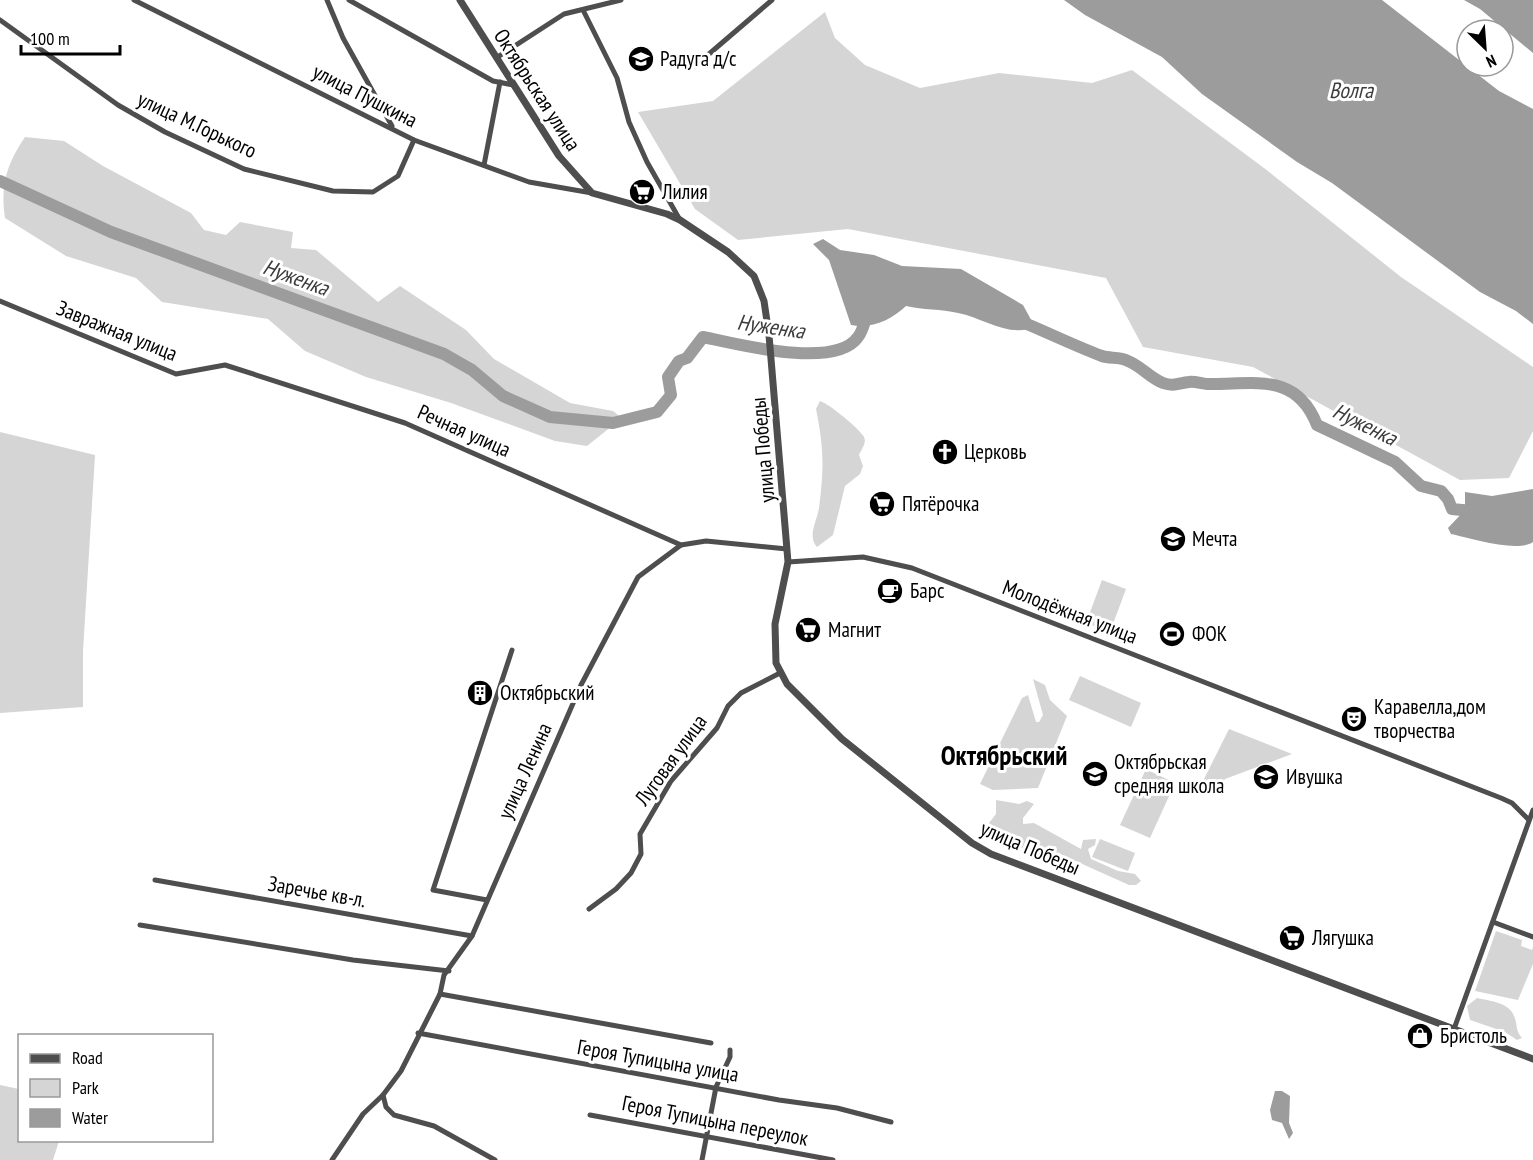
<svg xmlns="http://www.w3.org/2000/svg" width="1533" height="1160" font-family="'PT Sans Narrow',sans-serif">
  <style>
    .green { fill: #d5d5d5 }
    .water { fill: #9c9c9c }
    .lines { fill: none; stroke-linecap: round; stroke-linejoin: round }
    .river { stroke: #9c9c9c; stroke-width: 12 }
    .minor { stroke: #4e4e4e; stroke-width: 5 }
    .tertiary { stroke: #4e4e4e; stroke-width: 7 }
    .labels { text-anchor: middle; stroke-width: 6; stroke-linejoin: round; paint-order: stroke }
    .poi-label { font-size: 21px; fill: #000; stroke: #fff; text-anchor: start }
    .street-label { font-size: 21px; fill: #000; stroke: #fff }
    .water-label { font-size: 22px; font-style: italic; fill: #3d3d3d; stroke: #fff }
    .district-label { font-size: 27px; font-weight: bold; fill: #000; stroke: #fff }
  </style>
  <rect width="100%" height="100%" fill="#fff"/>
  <!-- green -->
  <g class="green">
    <path d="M825,12L835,38L865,65L920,88L999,73L1092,83L1132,70L1264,168L1401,277L1533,367V431L1509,478L1460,480L1253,367L1143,347L1106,278L848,229L738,240L695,209L638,112L713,101Z"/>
    <path d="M25,137L64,141L103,166L191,213L204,230L226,235L240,222L293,232L291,248L316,250L378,302L400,286L466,330L494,359L570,403L613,411L622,418L587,446L555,441L451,403L366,377L305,351L268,319L162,302L136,278L66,256L5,218C0,184 7,164 25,137Z"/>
    <path d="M820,401C828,403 860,429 864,437C867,443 861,450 859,455L863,466L860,474L845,486L833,535L817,547C807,536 817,521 819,508C824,469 824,448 816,409Z"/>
    <path d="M0,432L95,455L83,651V707L0,713Z"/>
    <path d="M1102,580L1126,589L1110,632L1086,623Z"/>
    <path d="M1080,676L1141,703L1131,727L1069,700Z"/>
    <path d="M1033,679L1045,685L1050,700L1067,716L1038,788L993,790L980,784L1022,698L1028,695L1036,722H1039L1043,715Z"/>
    <path d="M1229,729L1292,754L1225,779L1217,795L1200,787Z"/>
    <path d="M1146,769L1175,783L1150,838L1120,825Z"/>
    <path d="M996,800L1019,804L1027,801L1034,804L1023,818V824L1034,823L1081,849L1083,840L1096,839L1095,845L1088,849L1091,859L1118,871L1135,874L1141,881L1136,885H1129L1060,854L1045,857L1009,843L989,823L996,814Z"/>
    <path d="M1100,839L1135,853L1128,871L1092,857Z"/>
    <path d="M1496,931L1522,940L1521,946L1532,950L1533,947V964L1518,1000L1475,991Z"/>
    <path d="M1477,998C1489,1001 1509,1002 1514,1016C1518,1025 1515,1030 1522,1038L1517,1040L1505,1032L1470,1020L1467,1006Z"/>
    <path d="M0,1085L19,1089L20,1140L59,1141L53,1160H0Z"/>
  </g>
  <!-- water -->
  <g class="water">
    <path d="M1064,0H1382L1499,91L1533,109V324L1516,311L1480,292L1332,183L1297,162L1202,94L1162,57L1085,15Z"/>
    <path d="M1464,0H1533V53L1480,9Z"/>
    <path d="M823,239L840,250L874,255L902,266L961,269L1023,305L1035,327C1008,338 984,318 958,313C941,309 923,310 906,306C891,320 872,329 851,325L829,260L813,244Z"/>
    <path d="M1533,489V542C1518,553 1469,538 1451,534L1448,528L1465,510V492L1492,496Z"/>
    <path d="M1275,1091H1282L1290,1096L1289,1123L1293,1133L1289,1139L1282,1123L1272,1120L1270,1110Z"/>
  </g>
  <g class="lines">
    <!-- river -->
    <g class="river">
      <path d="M0,181L111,232L444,354L472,370L503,396L550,417L613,423L657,412L671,395L668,377L679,361L687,358L703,337C737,344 835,370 858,337C863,331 865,320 868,312"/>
      <path d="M1022,322C1049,333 1075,346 1102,356C1110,359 1119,356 1128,361C1141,366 1150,378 1163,383C1174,387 1179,383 1189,382C1195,381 1202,384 1207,384C1253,385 1296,371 1317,425L1395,462L1421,486L1441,491L1448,499L1452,509L1482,512"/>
    </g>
    <!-- minor -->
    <g class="minor">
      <path d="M134,0L414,140L529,182L592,193"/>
      <path d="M327,0L343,38L392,126"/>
      <path d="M349,0L493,81L513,85"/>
      <path d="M583,10L617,78L629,122L647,162L680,220"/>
      <path d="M0,20L118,105L165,132L244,169L333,191L373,192L398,176L414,140"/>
      <path d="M496,58L564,14L621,0"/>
      <path d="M695,66L772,0"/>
      <path d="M484,165L500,82"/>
      <path d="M0,301L176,374L225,365L405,423L681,545"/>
      <path d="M788,562L863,557L912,568L1501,798L1512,803L1529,820"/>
      <path d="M155,880L472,936"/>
      <path d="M487,900L433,890L512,650"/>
      <path d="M589,909L616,889L631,873L641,854L640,834L671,781L717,728L728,706L741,693L780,673"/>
      <path d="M1493,922L1533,937"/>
      <path d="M140,925L353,960L449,971"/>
      <path d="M440,994L711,1043"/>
      <path d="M1454,1029L1533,810"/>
      <path d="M418,1033L779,1100L837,1108L891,1122"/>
      <path d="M383,1095L386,1107L394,1115L434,1126L495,1160"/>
      <path d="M590,1115L833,1160"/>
      <path d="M332,1160L363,1114L383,1095L401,1071L440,994L444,975L472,936L581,685L638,577L681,545L706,541L787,549"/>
      <path d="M702,1160L716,1087L730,1057V1050"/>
    </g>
    <!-- tertiary -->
    <path class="tertiary" d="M460,0L559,156L592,193L667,214L680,220L728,252L754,276L764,301L769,335L788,562L775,624L776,663L787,684L842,739L972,843L991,854L1533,1059"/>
  </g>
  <!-- icons -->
  <defs>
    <g id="school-disc" transform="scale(1.35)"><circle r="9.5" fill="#000" stroke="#fff"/><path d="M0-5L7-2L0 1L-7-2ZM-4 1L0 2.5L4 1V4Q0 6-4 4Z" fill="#fff"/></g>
    <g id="supermarket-disc" transform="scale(1.35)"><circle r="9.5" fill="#000" stroke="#fff"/><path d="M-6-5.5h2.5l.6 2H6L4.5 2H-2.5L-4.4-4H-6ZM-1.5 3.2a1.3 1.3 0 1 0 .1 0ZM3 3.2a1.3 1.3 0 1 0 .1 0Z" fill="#fff"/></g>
    <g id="church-disc" transform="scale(1.35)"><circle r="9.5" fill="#000" stroke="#fff"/><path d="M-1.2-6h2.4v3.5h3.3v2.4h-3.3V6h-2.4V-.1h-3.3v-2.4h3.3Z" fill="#fff"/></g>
    <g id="cafe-disc" transform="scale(1.35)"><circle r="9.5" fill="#000" stroke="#fff"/><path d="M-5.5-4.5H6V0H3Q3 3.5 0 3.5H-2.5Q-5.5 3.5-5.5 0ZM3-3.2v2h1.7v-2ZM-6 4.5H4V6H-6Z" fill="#fff"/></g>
    <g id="stadium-disc" transform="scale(1.35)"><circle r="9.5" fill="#000" stroke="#fff"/><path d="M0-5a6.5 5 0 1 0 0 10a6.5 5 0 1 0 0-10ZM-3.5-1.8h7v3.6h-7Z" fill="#fff"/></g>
    <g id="building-disc" transform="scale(1.35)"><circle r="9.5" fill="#000" stroke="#fff"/><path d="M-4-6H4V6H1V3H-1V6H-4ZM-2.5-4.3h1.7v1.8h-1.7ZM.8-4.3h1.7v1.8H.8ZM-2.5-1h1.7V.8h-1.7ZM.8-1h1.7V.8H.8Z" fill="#fff"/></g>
    <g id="theatre-disc" transform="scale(1.35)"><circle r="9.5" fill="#000" stroke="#fff"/><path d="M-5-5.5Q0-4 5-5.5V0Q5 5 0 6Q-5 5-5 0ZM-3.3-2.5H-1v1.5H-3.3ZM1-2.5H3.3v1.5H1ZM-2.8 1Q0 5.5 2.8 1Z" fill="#fff"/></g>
    <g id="shop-disc" transform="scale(1.35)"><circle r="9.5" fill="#000" stroke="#fff"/><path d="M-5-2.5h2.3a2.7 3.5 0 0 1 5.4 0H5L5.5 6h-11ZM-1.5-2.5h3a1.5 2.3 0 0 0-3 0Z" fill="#fff"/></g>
  </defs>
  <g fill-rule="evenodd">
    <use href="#school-disc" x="641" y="59"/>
    <use href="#supermarket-disc" x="642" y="192"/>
    <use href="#church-disc" x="945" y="452"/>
    <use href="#supermarket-disc" x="882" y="504"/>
    <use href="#school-disc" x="1173" y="539"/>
    <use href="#cafe-disc" x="890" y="591"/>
    <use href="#supermarket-disc" x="808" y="630"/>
    <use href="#stadium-disc" x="1172" y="634"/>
    <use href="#building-disc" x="480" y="693"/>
    <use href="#theatre-disc" x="1354" y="719"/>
    <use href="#school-disc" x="1095" y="774"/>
    <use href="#school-disc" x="1266" y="777"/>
    <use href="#supermarket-disc" x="1292" y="938"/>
    <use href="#shop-disc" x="1420" y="1036"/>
  </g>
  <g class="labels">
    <!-- poi labels -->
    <g class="poi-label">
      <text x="660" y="66">Радуга д/с</text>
      <text x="662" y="199">Лилия</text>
      <text x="964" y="459">Церковь</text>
      <text x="902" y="511">Пятёрочка</text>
      <text x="1192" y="546">Мечта</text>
      <text x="910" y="598">Барс</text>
      <text x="828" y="637">Магнит</text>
      <text x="1192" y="641">ФОК</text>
      <text x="500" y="700">Октябрьский</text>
      <text x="1374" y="714">Каравелла,дом<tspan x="1374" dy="24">творчества</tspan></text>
      <text x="1114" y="769">Октябрьская<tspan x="1114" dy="24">средняя школа</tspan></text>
      <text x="1286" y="784">Ивушка</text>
      <text x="1312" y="945">Лягушка</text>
      <text x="1440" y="1043">Бристоль</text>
    </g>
    <!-- street labels -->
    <g class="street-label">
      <text transform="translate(537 90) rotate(57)" y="7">Октябрьская улица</text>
      <text transform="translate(365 96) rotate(27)" y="7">улица Пушкина</text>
      <text transform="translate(197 125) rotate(25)" y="7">улица М.Горького</text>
      <text transform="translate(117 331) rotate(22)" y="7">Завражная улица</text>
      <text transform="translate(464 431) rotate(24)" y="7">Речная улица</text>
      <text transform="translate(763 450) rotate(-95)" y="7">улица Победы</text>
      <text transform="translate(1070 612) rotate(21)" y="7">Молодёжная улица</text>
      <text transform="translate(671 760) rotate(-54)" y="7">Луговая улица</text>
      <text transform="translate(525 771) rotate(-66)" y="7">улица Ленина</text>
      <text transform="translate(1030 848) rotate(23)" y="7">улица Победы</text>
      <text transform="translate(317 892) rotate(10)" y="7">Заречье кв-л.</text>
      <text transform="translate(658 1061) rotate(10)" y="7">Героя Тупицына улица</text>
      <text transform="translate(715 1121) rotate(11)" y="7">Героя Тупицына переулок</text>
    </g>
    <!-- water labels -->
    <g class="water-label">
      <text x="1351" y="98">Волга</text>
      <text transform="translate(296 277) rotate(20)" y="8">Нуженка</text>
      <text transform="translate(771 326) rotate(8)" y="8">Нуженка</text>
      <text transform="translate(1365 424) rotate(26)" y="8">Нуженка</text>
    </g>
    <!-- district labels -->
    <g class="district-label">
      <text x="1004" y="765">Октябрьский</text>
    </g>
  </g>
  <!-- legend -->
  <rect x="18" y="1034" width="195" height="108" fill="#ffffff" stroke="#999999" stroke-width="1.5"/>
  <rect x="30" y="1054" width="30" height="9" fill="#4e4e4e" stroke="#999999" stroke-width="1.5"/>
  <text x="72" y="1064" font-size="18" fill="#000000">Road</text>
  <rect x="30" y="1079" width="30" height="18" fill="#d5d5d5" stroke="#999999" stroke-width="1.5"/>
  <text x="72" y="1094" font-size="18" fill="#000000">Park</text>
  <rect x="30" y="1109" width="30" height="18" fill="#9c9c9c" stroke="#999999" stroke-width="1.5"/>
  <text x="72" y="1124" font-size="18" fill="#000000">Water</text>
  <!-- north arrow -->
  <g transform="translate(1485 48) rotate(155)"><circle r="28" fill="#ffffff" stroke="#999999" stroke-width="1.5"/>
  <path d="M0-4.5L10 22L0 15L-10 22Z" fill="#000000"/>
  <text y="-9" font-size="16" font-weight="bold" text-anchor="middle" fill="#000000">N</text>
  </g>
  <!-- scale -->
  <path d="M21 45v9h99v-9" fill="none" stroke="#000000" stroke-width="3"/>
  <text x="30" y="45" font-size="18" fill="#000000" stroke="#ffffff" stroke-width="4.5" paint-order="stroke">100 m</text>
</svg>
